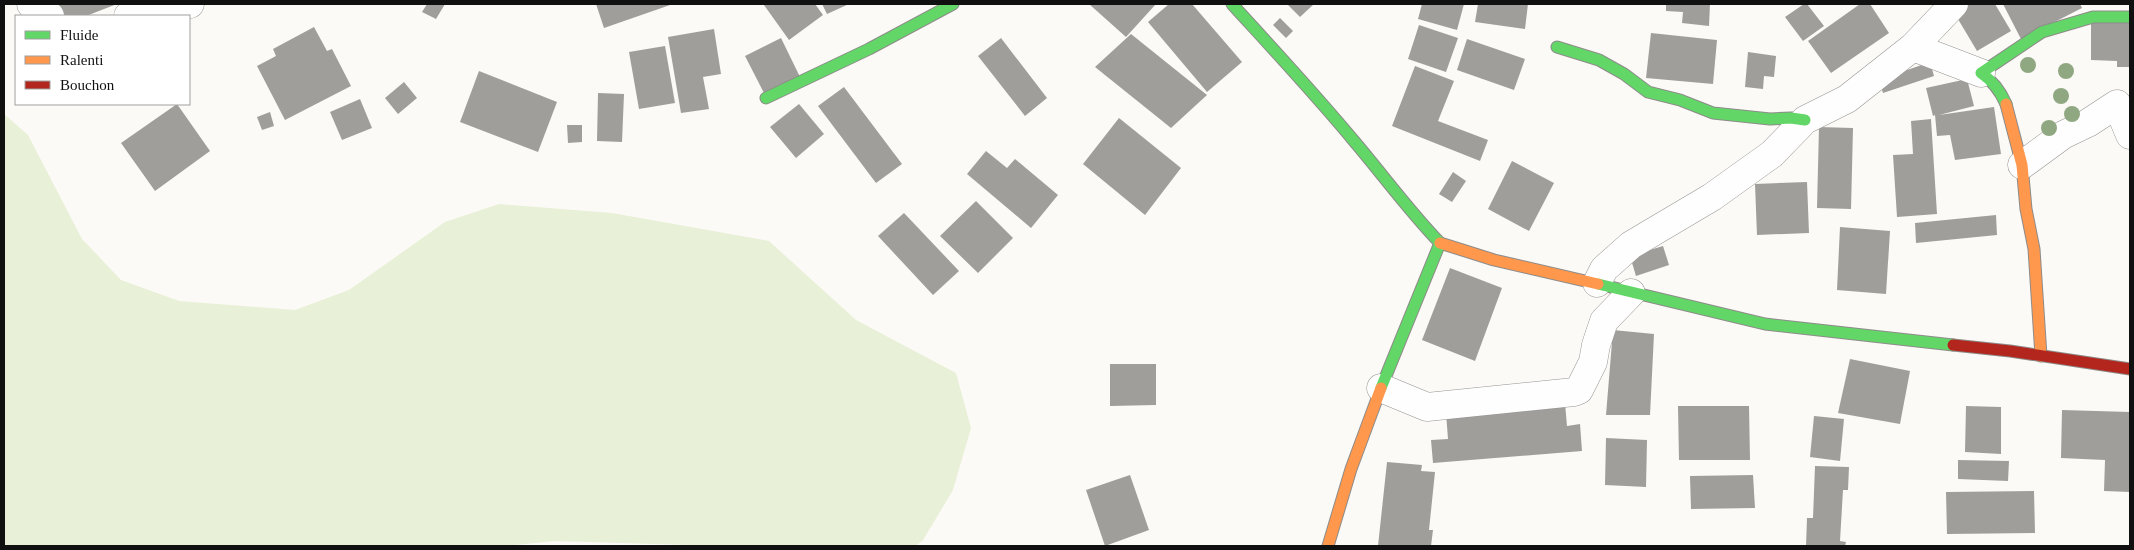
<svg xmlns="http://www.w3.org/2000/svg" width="2134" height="550" font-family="Georgia,serif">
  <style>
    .green { fill: #e8f0d7 }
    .building { fill: #a09e9b }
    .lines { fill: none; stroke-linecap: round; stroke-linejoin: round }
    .street-casing { stroke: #969594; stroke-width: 29 }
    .fast-casing { stroke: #8d8c8a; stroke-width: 13 }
    .slow-casing { stroke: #8d8c8a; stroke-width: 13 }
    .jam-casing { stroke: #8d8c8a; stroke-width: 13 }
    .street { stroke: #fffefe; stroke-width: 28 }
    .fast { stroke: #63d668; stroke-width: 11 }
    .slow { stroke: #ff974d; stroke-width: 11 }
    .jam { stroke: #b3261e; stroke-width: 11 }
    .tree { fill: #90a882 }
  </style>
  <rect width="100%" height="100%" fill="#fcfaf6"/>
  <!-- green -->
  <path class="green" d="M4,114L28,135L82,239L121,280L179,301L295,310L349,290L445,222L499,204L612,213L769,241L856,320L956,373L971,428L953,490L923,540L916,546H720L555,541L506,546H4Z"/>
  <!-- building -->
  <g class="building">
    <path d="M52,4H117L86,16H58Z"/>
    <path d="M427,4H445L436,19L422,12Z"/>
    <path d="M596,4H673L604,28Z"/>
    <path d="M766,4H815L823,15L789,40L764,5Z"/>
    <path d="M822,4H849L827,14Z"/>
    <path d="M1089,4H1156L1126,37Z"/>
    <path d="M1169,4H1192L1242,62L1207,92L1148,22Z"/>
    <path d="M1287,4H1314L1300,17Z"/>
    <path d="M1422,4H1464L1457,30L1418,19Z"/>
    <path d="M1478,4H1528L1525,29L1475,22Z"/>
    <path d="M1666,4H1710L1709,26L1682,23L1683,12L1666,11Z"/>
    <path d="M1804,4H1807L1824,26L1803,41L1785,17Z"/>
    <path d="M1860,4H1870L1889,33L1831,73L1808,41Z"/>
    <path d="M1961,4H1995L2011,31L1977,51L1952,9Z"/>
    <path d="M2003,4H2080L2082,8L2021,39Z"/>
    <path d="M2091,14L2130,15V67H2117V61L2091,60Z"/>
    <path d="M1280,18L1293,31L1286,38L1273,25Z"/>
    <path d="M1419,25L1458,38L1446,72L1408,59Z"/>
    <path d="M314,27L327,51L332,49L351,86L285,120L257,66L276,56L273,49Z"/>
    <path d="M714,29L721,74L703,77L709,109L681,113L668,37Z"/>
    <path d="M1651,33L1717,40L1713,84L1646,78Z"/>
    <path d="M1131,34L1207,95L1171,128L1095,67Z"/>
    <path d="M781,38L801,79L766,97L745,56Z"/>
    <path d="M1001,38L1047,98L1025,116L978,56Z"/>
    <path d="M1467,39L1525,59L1514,90L1457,70Z"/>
    <path d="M665,46L675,103L639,109L629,52Z"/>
    <path d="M1748,52L1776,56L1774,77L1764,76L1763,89L1745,87Z"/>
    <path d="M1930,62L1934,76L1883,93L1879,80Z"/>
    <path d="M1415,66L1454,81L1438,121L1488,140L1480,161L1392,126Z"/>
    <path d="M479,71L557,102L538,152L460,122Z"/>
    <path d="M1967,79L1974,106L1939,115L1994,107L2001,154L1955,160L1950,135L1937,136L1935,115L1933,116L1926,88Z"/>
    <path d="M404,82L417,98L398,114L385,98Z"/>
    <path d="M844,87L902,164L876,183L818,106Z"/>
    <path d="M598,93L624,94L622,142L597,141Z"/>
    <path d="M360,99L372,128L342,140L330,112Z"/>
    <path d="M177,104L210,151L155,191L121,143Z"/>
    <path d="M799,104L824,134L796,158L770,127Z"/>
    <path d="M270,112L274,126L262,130L257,117Z"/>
    <path d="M1119,118L1181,168L1145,215L1083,164Z"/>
    <path d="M1931,119L1937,214L1897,217L1893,155L1913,154L1911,121Z"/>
    <path d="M567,125H582V142L568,143Z"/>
    <path d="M1819,127L1853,128L1851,209L1817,208Z"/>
    <path d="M986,151L1007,168L1015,159L1058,195L1031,228L967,174Z"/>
    <path d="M1512,161L1554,183L1529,231L1488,209Z"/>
    <path d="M1453,172L1466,181L1452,202L1439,194Z"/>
    <path d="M1807,182L1809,233L1757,235L1755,184Z"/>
    <path d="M976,201L1013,238L978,273L940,236Z"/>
    <path d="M904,213L959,271L933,295L878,236Z"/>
    <path d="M1996,215L1997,235L1916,243L1915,223Z"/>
    <path d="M1840,227L1890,231L1886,294L1837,290Z"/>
    <path d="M1663,246L1669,265L1636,276L1630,256Z"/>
    <path d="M1450,268L1502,288L1475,361L1422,340Z"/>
    <path d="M1613,330L1654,334L1650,415H1606Z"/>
    <path d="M1850,359L1910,371L1900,424L1838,413Z"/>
    <path d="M1110,364H1156V405L1110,406Z"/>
    <path d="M1565,403L1567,426L1580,424L1582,451L1433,463L1431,440L1448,439L1446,413Z"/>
    <path d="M1678,406H1749L1750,460H1679Z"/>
    <path d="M1966,406L2001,407V454L1965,452Z"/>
    <path d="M2062,410L2130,412V492L2104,491L2105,460L2061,458Z"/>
    <path d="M1814,416L1844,419L1840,461L1810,457Z"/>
    <path d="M1606,438L1647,440L1646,487L1605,485Z"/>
    <path d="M1958,460L2009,461L2008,481L1958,479Z"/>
    <path d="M1387,462L1422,465L1421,471L1435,472L1429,530H1433L1431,546H1378Z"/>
    <path d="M1815,466L1849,467L1848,490H1843L1840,541L1846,542L1845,546H1806L1807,518H1813Z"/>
    <path d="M1130,475L1149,530L1105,546L1086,490Z"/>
    <path d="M1753,475L1755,508L1691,509L1690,476Z"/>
    <path d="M2034,491L2035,533L1947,534L1946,492Z"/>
  </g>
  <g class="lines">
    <!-- street casing -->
    <g class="street-casing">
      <g id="street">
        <path d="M31,4L34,8L50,16"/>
        <path d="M128,16L177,8L190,4"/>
        <path d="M1913,47L1981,73"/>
        <path d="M2022,165L2063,135L2088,123L2117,104L2130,135"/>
        <path d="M1597,283L1604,269L1631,245L1712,197L1772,154L1805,120L1847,99L1913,47L1954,4"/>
        <path d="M1381,388L1427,407L1574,392L1579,390L1593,362L1596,345L1604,321L1631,293"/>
      </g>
    </g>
    <!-- fast casing -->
    <g class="fast-casing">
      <g id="fast">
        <path d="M1232,4C1273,49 1315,94 1354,141C1383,175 1409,211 1440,243L1381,388"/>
        <path d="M1557,47L1599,60L1624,74L1648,92L1680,100L1713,113L1770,119L1791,118L1805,120"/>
        <path d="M766,98L869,49L953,4"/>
        <path d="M2006,104C2000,90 1993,81 1981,73L2042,32L2093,17H2130"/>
        <path d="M1598,284L1765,324L1953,345"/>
      </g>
    </g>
    <!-- slow casing -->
    <g class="slow-casing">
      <g id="slow">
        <path d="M2006,104L2022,165L2026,209L2034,249L2041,356"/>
        <path d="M1440,243L1494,260L1598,284"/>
        <path d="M1328,546L1351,469L1381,388"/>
      </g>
    </g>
    <!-- jam casing -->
    <g class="jam-casing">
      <path id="jam" d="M1953,345L2010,351L2130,369"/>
    </g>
    <!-- street -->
    <use href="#street" class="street"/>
    <!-- fast -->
    <use href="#fast" class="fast"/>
    <!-- slow -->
    <use href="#slow" class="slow"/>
    <!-- jam -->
    <use href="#jam" class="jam"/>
  </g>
  <!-- trees -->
  <g class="tree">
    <circle cx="2028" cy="65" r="8"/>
    <circle cx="2066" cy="71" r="8"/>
    <circle cx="2061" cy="96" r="8"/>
    <circle cx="2072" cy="114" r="8"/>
    <circle cx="2049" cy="128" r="8"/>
  </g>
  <!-- border -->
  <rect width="2134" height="550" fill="none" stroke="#101010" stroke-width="10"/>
  <!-- legend -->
  <rect x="15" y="15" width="175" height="90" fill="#ffffff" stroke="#9f9f9f"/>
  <rect x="25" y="31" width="25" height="8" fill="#63d668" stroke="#9f9f9f"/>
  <text x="60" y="40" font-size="15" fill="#101010">Fluide</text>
  <rect x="25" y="56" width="25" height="8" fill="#ff974d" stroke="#9f9f9f"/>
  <text x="60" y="65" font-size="15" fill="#101010">Ralenti</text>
  <rect x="25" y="81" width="25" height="8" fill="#b3261e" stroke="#9f9f9f"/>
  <text x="60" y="90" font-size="15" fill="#101010">Bouchon</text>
</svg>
